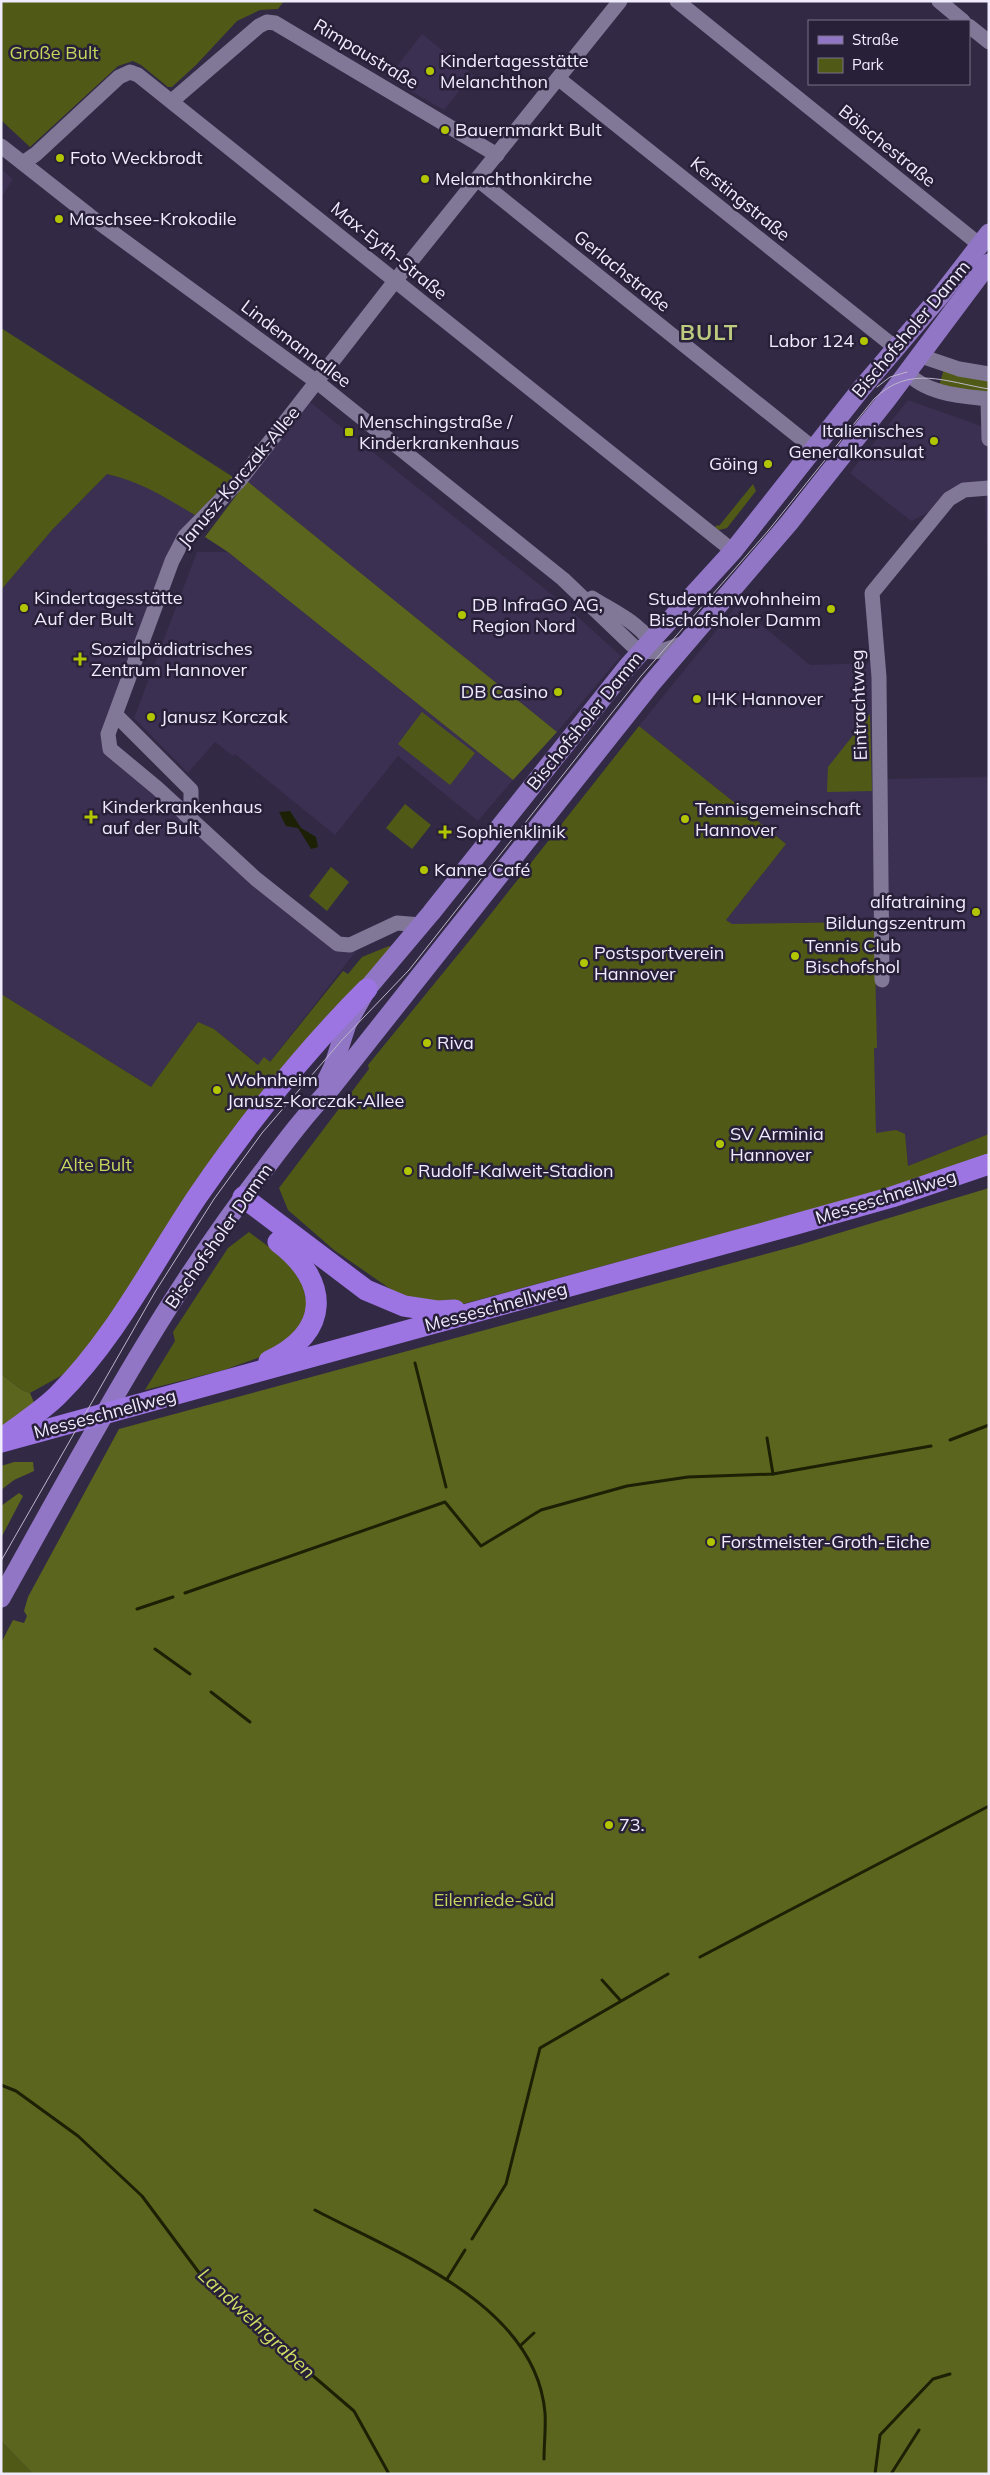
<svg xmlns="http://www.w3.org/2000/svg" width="990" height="2475" font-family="Mulish,sans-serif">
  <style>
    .built { fill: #3b3051 }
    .green { fill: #505a16 }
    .forest { fill: #5b651d }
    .water { fill: #1c2004 }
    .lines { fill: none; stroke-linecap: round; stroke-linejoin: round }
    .stream { stroke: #1c2004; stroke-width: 3 }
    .minor { stroke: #817797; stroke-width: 15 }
    .major { stroke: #9176c5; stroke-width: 19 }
    .highway { stroke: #9c75e3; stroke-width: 21 }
    .tram { stroke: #bcb6ca; stroke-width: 1 }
    .poi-dot { fill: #b1c500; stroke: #281f39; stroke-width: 2 }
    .labels { text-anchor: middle; stroke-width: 5; stroke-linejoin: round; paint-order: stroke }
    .park-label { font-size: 18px; fill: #c5d85d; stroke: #281f39 }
    .street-label { font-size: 18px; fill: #f0ecfd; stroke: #281f39 }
    .poi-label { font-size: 18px; fill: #f0ecfd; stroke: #281f39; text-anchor: start }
    .water-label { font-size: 19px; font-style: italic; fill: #ccde63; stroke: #281f39 }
    .district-label { font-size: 22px; font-weight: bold; letter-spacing: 1px; fill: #bdcb7f; stroke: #281f39 }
  </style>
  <rect width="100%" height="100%" fill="#322944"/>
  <!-- built -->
  <g class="built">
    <path d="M422,34L474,76L469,82L467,81L444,110L388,78Z"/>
    <path d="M1,169L13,179L1,198Z"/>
    <path d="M908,400L984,427L989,426V622L985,494L975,493L951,501L911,521L850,473Z"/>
    <path d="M310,402L560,601L621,656L557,732L247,481Z"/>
    <path d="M107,474L137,482L165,495L195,515L171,546L140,626L107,753L254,882L355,946L356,951L270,1062L259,1065L214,1029L198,1022L151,1087L1,994V590L52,530Z"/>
    <path d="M197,552H228L513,780L478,821L398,756L335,835L235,754L233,756L215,742L188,773L134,718Z"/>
    <path d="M737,605L810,665L879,663L884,779L989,777V1134L908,1166L905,1134L896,1130L876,1134L874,1048H877L726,920L786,844L639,726Z"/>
  </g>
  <!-- green -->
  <g class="green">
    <path d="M1,1H284L278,9L260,10L237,21L196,65L172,87H168L141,65L133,61L118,66L30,147L1,120Z"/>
    <path d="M1,328L233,477L195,515C164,497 142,482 107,474L52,530L1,590Z"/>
    <path d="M944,369L989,379V394L939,386Z"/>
    <path d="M753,484L756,491L727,528L719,530L715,527L717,525L719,526Z"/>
    <path d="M422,712L475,753L450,785L398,744Z"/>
    <path d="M870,714L872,791L827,792L828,767Z"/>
    <path d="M639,726L786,844L726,920L732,924L874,922L877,1048H874L876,1133L896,1130L905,1134L908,1166L989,1134V1158L950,1172L463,1304L402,1297L334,1250L288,1210L279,1188L369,1069L368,1065L474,935Z"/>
    <path d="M405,804L431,825L412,849L386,828Z"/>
    <path d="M331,867L349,882L327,911L309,896Z"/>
    <path d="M389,946L392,949L75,1368L30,1393L22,1390L1,1374V994L151,1087L198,1022L214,1029L258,1065L264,1057L270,1062L343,971L348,974L362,957Z"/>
    <path d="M249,1232L300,1270L309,1316L283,1349L224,1370L145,1390L175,1341L173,1332L228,1248Z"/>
    <path d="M1,2441L33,2474H1Z"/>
  </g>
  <!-- forest -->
  <g class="forest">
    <path d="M247,481L557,732L513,780L228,552L205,537Z"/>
    <path d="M989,1188V2474H33L1,2441V1643L13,1620L24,1623L27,1616L24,1611L28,1597L119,1429L799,1245Z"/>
    <path d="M1,1374L22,1390L30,1393L35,1405L1,1428Z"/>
    <path d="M14,1462H33L34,1471L14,1480L1,1490V1466Z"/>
    <path d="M19,1493L23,1496L1,1538V1506Z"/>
  </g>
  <!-- water -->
  <path class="water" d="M290,811L301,828L316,837L318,847L311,849L298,828L286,826L279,812Z"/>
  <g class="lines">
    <!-- stream -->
    <g class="stream">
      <path d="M415,1363L446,1487"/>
      <path d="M767,1438L773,1474"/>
      <path d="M950,1440L989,1425"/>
      <path d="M185,1593L445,1502L481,1546L541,1510L627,1486L688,1477L773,1474L931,1446"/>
      <path d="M137,1609L173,1597"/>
      <path d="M155,1649L190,1674"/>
      <path d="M211,1692L250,1722"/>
      <path d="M700,1957L989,1806"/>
      <path d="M602,1980L620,2000"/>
      <path d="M1,2085L16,2091L78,2136L142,2196L203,2278L242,2315L354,2411L389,2474"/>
      <path d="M315,2210C398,2254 536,2304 545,2413C546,2428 544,2444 544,2459"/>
      <path d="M472,2239L506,2184L540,2048L668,1974"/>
      <path d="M447,2279L465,2250"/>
      <path d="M521,2345L534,2333"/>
      <path d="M875,2474L880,2435L933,2379L950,2374"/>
      <path d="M891,2474L919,2430"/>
    </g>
    <!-- minor -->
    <g class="minor">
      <path d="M677,1L980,245"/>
      <path d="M939,1L963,21"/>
      <path d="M969,26L989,42"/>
      <path d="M559,79L897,349"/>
      <path d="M173,100L259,26L267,22L275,23L497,155"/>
      <path d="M1,146L90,216L317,382L563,579L632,645C651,658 666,650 686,642"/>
      <path d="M23,163L36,154L119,77L130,72L138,75L733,551"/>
      <path d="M477,179L813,448"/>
      <path d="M918,355L959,369L989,374"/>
      <path d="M907,372C925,394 962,396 989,399"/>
      <path d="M988,399L989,439"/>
      <path d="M592,598C614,612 645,625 655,650"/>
      <path d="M116,715L191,790V803L185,814"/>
      <path d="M421,925L397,923L350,945L338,944L256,879L157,788L110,749L108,734L172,561L185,536L240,480L395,281L620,1"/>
      <path d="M882,980L879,677L872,593L949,499L964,490L989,488"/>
    </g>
    <!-- major -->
    <g class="major">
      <path d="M325,1083L333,1067L347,1024L367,989L431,913L628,666L733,551L861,389L941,295L989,233"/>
      <path d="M1,1598C83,1452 161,1303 264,1170C285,1142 306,1114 331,1088L651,684L789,523L888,398L989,263"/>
    </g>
    <!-- highway -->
    <g class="highway">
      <path d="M243,1197L366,1290L404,1306L437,1311L455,1310"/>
      <path d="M269,1361C331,1332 330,1281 278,1242"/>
      <path d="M4,1437C22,1423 42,1411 58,1395C116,1337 152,1264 197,1197C247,1124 304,1052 367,989"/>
      <path d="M1,1442L796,1224L892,1197L989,1164"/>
    </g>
    <!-- tram -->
    <g class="tram">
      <path d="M877,387L890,377L907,372"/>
      <path d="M1,1561L155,1292L214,1199L262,1133L342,1040L409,970L641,676L768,531L874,399C910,364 945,382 989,389"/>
    </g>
  </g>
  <!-- markers -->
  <g class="poi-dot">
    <circle cx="430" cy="71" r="5"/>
    <circle cx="445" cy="130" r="5"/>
    <circle cx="60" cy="158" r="5"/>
    <circle cx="425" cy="179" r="5"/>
    <circle cx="59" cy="219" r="5"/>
    <circle cx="864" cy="341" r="5"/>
    <rect x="344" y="427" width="10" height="10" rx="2.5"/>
    <circle cx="934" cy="441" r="5"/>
    <circle cx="768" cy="464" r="5"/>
    <circle cx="24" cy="608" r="5"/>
    <circle cx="831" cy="609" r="5"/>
    <circle cx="462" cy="615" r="5"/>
    <path d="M77.5 651.5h5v5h5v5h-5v5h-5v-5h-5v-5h5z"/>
    <circle cx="558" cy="692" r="5"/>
    <circle cx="697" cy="699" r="5"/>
    <circle cx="151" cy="717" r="5"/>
    <path d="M88.5 809.5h5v5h5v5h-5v5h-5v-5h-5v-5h5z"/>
    <circle cx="685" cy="819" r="5"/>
    <path d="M442.5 824.5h5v5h5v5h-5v5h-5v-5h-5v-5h5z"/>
    <circle cx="424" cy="870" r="5"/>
    <circle cx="976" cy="912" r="5"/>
    <circle cx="795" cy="956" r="5"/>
    <circle cx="584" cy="963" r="5"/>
    <circle cx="427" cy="1043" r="5"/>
    <circle cx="217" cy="1090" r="5"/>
    <circle cx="720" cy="1144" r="5"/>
    <circle cx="408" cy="1171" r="5"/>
    <circle cx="711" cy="1542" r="5"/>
    <circle cx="609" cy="1825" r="5"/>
  </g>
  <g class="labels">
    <!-- park labels -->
    <g class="park-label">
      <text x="54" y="59">Große Bult</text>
      <text x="96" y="1171">Alte Bult</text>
      <text x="494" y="1906">Eilenriede-Süd</text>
    </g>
    <!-- street labels -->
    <g class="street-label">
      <text transform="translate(366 54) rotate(31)" y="6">Rimpaustraße</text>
      <text transform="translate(887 146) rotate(39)" y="6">Bölschestraße</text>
      <text transform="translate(740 199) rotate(39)" y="6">Kerstingstraße</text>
      <text transform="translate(389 251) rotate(39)" y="6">Max-Eyth-Straße</text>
      <text transform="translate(622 271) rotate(39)" y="6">Gerlachstraße</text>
      <text transform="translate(911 329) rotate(-50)" y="6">Bischofsholer Damm</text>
      <text transform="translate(296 344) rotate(37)" y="6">Lindemannallee</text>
      <text transform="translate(239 477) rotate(-50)" y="6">Janusz-Korczak-Allee</text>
      <text transform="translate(859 705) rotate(-92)" y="6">Eintrachtweg</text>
      <text transform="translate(585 721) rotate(-51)" y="6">Bischofsholer Damm</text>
      <text transform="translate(886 1197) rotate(-17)" y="6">Messeschnellweg</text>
      <text transform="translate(219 1236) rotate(-55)" y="6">Bischofsholer Damm</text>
      <text transform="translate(496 1307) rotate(-15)" y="6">Messeschnellweg</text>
      <text transform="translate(105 1414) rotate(-15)" y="6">Messeschnellweg</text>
    </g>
    <!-- poi labels -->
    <g class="poi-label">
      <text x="440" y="67">Kindertagesstätte<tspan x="440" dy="21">Melanchthon</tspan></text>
      <text x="455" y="136">Bauernmarkt Bult</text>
      <text x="70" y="164">Foto Weckbrodt</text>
      <text x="435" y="185">Melanchthonkirche</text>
      <text x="69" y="225">Maschsee-Krokodile</text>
      <text x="854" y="347" text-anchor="end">Labor 124</text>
      <text x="359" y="428">Menschingstraße /<tspan x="359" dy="21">Kinderkrankenhaus</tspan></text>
      <text x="924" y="437" text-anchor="end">Italienisches<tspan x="924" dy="21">Generalkonsulat</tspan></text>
      <text x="758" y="470" text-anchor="end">Göing</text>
      <text x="34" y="604">Kindertagesstätte<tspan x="34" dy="21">Auf der Bult</tspan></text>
      <text x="821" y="605" text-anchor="end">Studentenwohnheim<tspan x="821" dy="21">Bischofsholer Damm</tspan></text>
      <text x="472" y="611">DB InfraGO AG,<tspan x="472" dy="21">Region Nord</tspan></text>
      <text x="91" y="655">Sozialpädiatrisches<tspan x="91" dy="21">Zentrum Hannover</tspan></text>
      <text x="548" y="698" text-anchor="end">DB Casino</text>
      <text x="707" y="705">IHK Hannover</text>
      <text x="161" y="723">Janusz Korczak</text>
      <text x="102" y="813">Kinderkrankenhaus<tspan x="102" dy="21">auf der Bult</tspan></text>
      <text x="695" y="815">Tennisgemeinschaft<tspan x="695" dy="21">Hannover</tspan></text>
      <text x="456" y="838">Sophienklinik</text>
      <text x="434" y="876">Kanne Café</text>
      <text x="966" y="908" text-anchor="end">alfatraining<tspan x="966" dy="21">Bildungszentrum</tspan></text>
      <text x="805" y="952">Tennis Club<tspan x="805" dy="21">Bischofshol</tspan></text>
      <text x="594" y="959">Postsportverein<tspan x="594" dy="21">Hannover</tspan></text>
      <text x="437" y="1049">Riva</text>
      <text x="227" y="1086">Wohnheim<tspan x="227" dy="21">Janusz-Korczak-Allee</tspan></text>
      <text x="730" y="1140">SV Arminia<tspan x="730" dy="21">Hannover</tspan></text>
      <text x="418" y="1177">Rudolf-Kalweit-Stadion</text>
      <text x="721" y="1548">Forstmeister-Groth-Eiche</text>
      <text x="619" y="1831">73.</text>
    </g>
    <!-- water labels -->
    <g class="water-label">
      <text transform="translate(257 2323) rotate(43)" y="7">Landwehrgraben</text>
    </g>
    <!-- district labels -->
    <g class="district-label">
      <text x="709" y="340">BULT</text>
    </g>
  </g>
  <!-- border -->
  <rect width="990" height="2475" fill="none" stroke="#f0ecfd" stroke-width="5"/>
  <!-- legend -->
  <rect x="808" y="20" width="162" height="65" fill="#281f39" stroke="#787187"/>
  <rect x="818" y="36" width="25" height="8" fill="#9176c5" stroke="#787187"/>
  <text x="852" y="45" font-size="15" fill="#f0ecfd">Straße</text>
  <rect x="818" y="58" width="25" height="15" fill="#505a16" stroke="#787187"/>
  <text x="852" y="70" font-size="15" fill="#f0ecfd">Park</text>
</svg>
